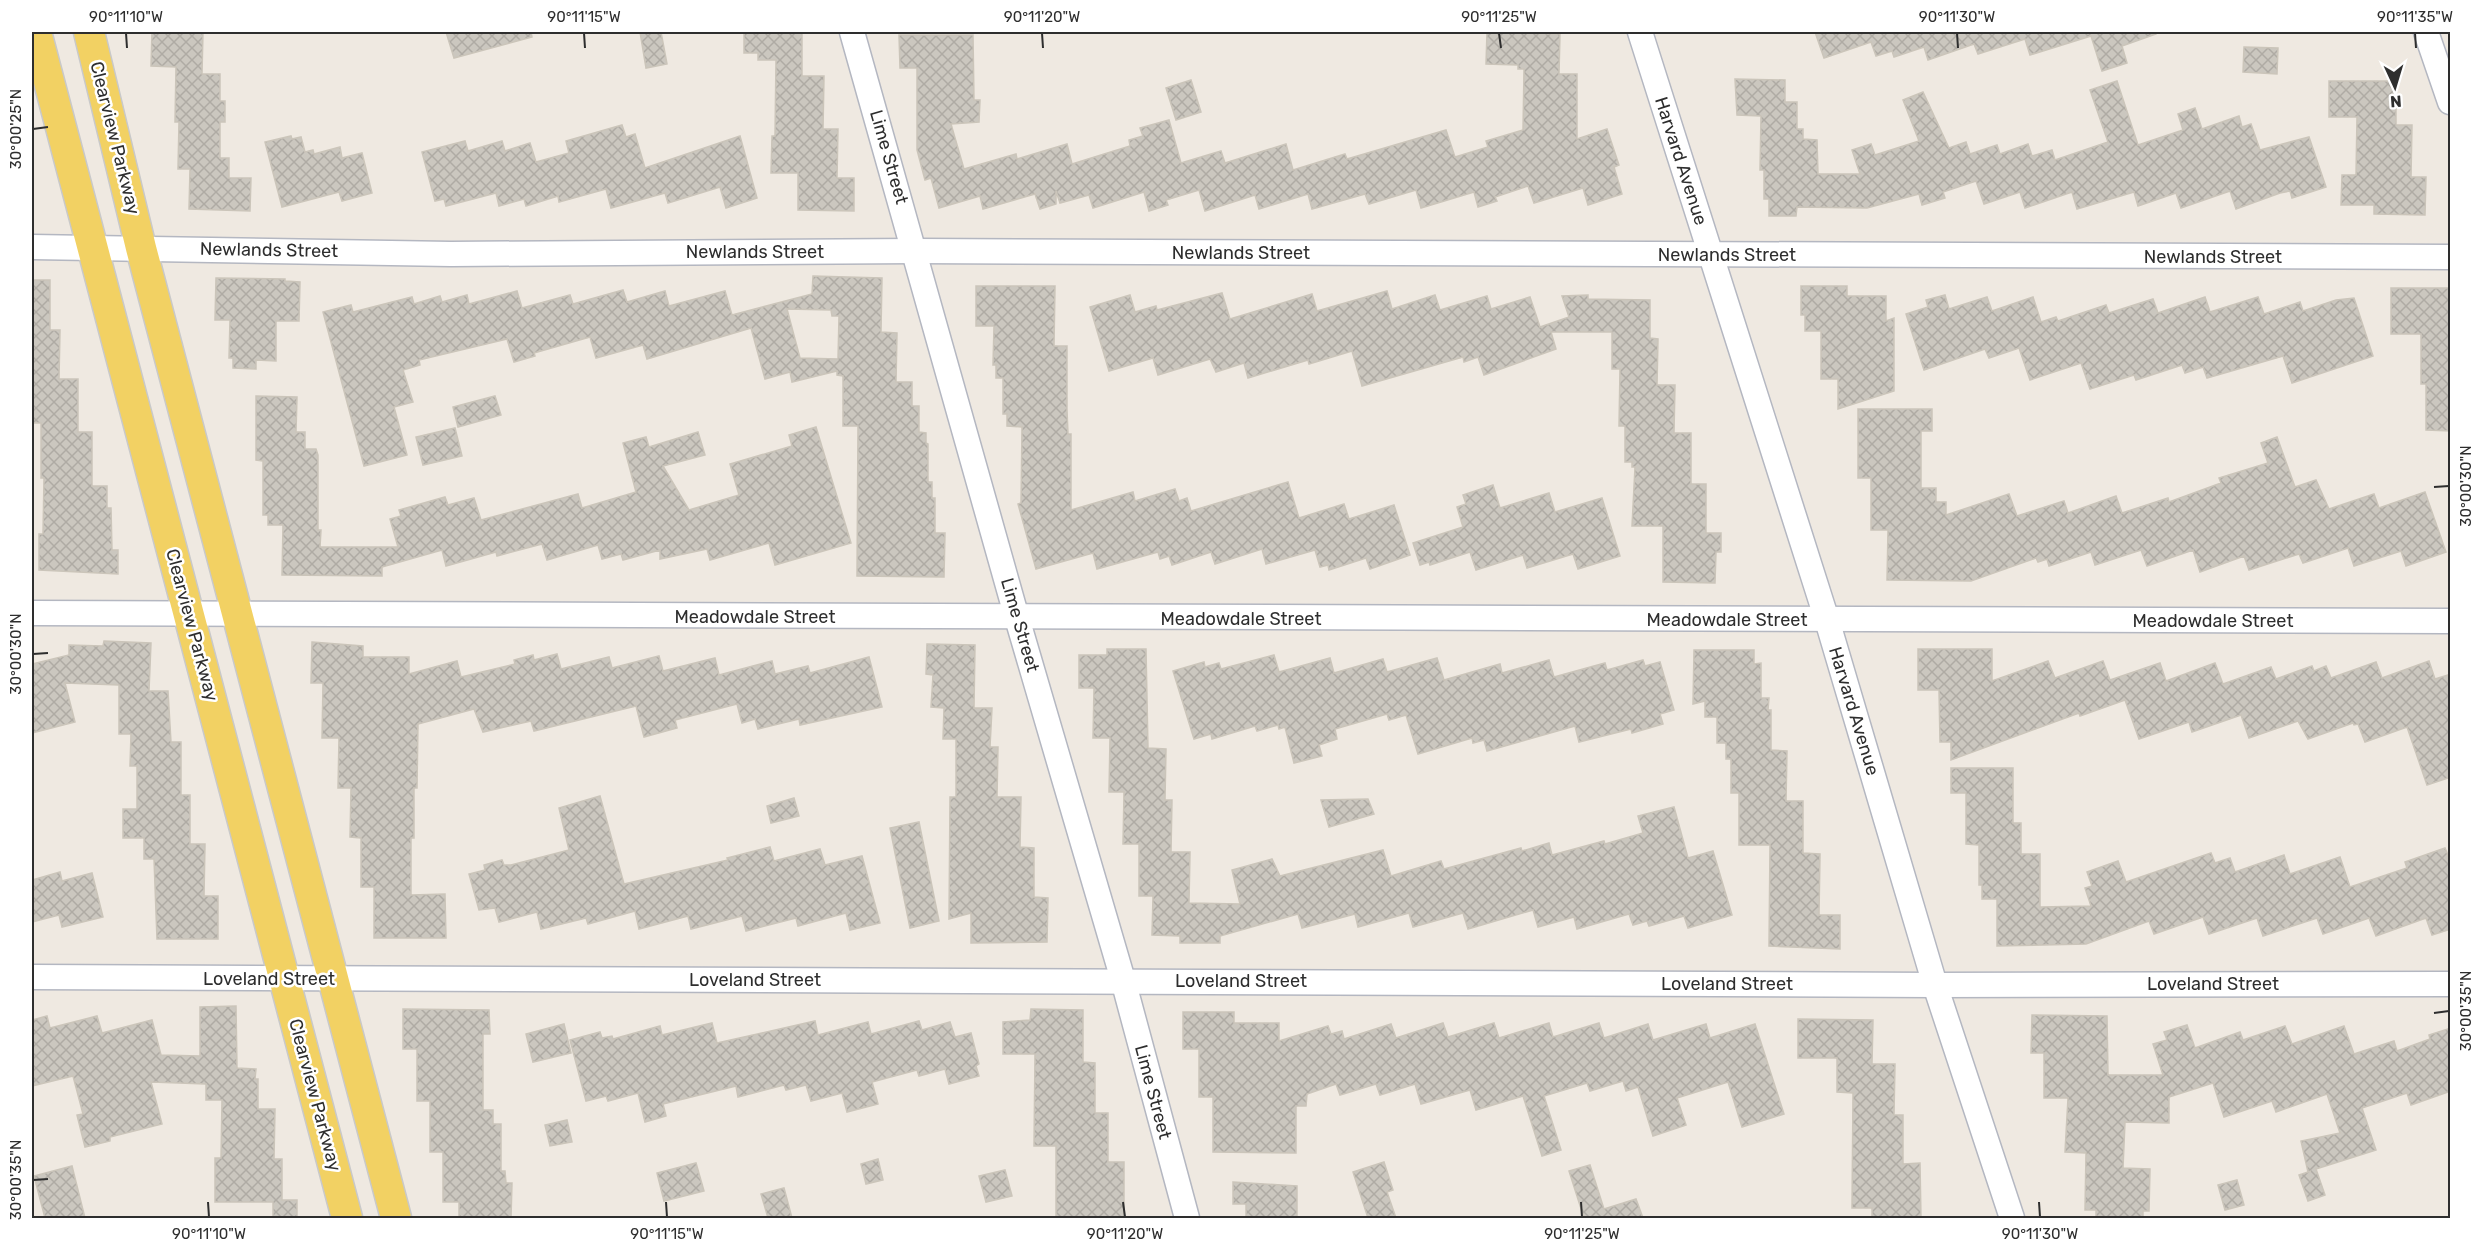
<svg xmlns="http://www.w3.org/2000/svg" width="2482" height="1250" font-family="Rubik,sans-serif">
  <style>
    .building { fill: url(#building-cross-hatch); stroke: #cbc5ba; stroke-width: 1.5; fill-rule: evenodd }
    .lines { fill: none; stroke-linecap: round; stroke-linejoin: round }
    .minor-casing { stroke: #b4b7c1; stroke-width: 27 }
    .major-casing { stroke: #c9c9c9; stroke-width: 33 }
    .minor { stroke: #fff; stroke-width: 24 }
    .major { stroke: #f2d163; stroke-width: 30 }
    .ticks { fill: none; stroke: #2e2e2e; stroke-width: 2 }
    .labels { text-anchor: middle; stroke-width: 5; stroke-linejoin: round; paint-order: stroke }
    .street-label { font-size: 18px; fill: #2e2e2e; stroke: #fff }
    .neatline { fill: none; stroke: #2e2e2e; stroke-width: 2 }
    .ticks-label { font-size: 15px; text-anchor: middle; fill: #2e2e2e }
  </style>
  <defs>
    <pattern id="building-cross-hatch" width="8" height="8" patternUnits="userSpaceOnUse" patternTransform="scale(1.5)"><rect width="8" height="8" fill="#cbc7bf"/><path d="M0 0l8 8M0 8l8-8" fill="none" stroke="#afaba4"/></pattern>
  </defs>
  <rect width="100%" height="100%" fill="#efe9e1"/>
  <!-- building -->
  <g class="building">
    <path d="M152,32H203L202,74H220V101H225V122H220V158H229V178H251L250,211L189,209L190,169H178L179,122H175L176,67L151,66Z"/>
    <path d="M446,32H531L532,37L454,58Z"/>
    <path d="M640,32H661L667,64L646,68Z"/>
    <path d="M744,32H802V76H824L823,129H838L837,178H854V211L798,210V173H771L772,136H775L776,60H758V53H744Z"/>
    <path d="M1487,32L1560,34L1559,74H1577V139L1607,129L1619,165L1614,167L1622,194L1588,205L1583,188L1534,203L1528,186L1495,197L1497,201L1478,207L1474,192L1421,208L1416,190L1369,204L1365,194L1312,209L1308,194L1259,209L1255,195L1205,211L1199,190L1166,200L1168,205L1149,211L1144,192L1093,208L1089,195L1060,203L1056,191V204L1040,209L1035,194L983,209L980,196L939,208L931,178L925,180L917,150V68H900L899,35H973L974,100H980L979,122L951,124L964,169L1016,154L1017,159L1067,144L1072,164L1130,146L1129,140L1143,136L1140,128L1169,120L1181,163L1221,151L1225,163L1286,144L1293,170L1345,154L1347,159L1446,130L1455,157L1488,147L1486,141L1523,130L1524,69H1518V65L1486,64Z"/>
    <path d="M1815,32H2156V34L2122,46L2127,63L2102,71L2091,36L2030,55L2025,39L1978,54L1974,44L1928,60L1924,47L1894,57L1892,51L1876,56L1871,42L1824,58Z"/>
    <path d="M2244,47L2278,48L2277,74L2243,72Z"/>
    <path d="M1735,79L1785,80V102H1797V129H1803V139L1817,140L1818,174H1860L1852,150L1871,144L1875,155L1919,141L1903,100L1923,92L1949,148L1966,142L1970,154L1997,145L2000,154L2028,144L2032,156L2052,150L2055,160L2108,142L2090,90L2117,81L2138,145L2183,130L2178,114L2195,108L2202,129L2239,116L2242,127L2251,124L2260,150L2309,137L2326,187L2292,198L2290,191L2280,193L2236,209L2230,191L2181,208L2176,193L2138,206L2134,192L2077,209L2072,192L2025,208L2020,192L1984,204L1976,181L1943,192L1945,198L1922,205L1919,194L1867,208L1797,207L1796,216H1769V199H1764V170H1760L1761,116L1737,115Z"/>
    <path d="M1191,80L1201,112L1176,120L1166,88Z"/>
    <path d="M2329,81H2396V125H2412L2411,177H2426L2425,215L2374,214V205H2341L2342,175H2356L2357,117H2329Z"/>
    <path d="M622,125L626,137L635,134L645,168L740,136L757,198L726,208L720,187L668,203L665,193L611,208L606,189L559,202L558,196L526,206L524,199L499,206L496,193L446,206L444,199L435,201L422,152L465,141L468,151L502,141L505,151L530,143L536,162L569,153L566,141Z"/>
    <path d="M291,136L292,139L301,137L305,152L313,150L314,154L340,147L342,158L362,153L372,193L342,201L339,192L282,207L265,142Z"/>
    <path d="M813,276L882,278L881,332L897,333L896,382H912V406H919V432L926,433V443L928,444V482H932V498H935V533H945L944,577L857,576L858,426H843V376L837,375V371L792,382L790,372L765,379L751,328L647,359L643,345L596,358L590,337L534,353L535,356L514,362L507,339L419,360L420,365L403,370L413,402L394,407L407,455L364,466L323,312L351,305L353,312L412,297L414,304L440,296L442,302L467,295L469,304L517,291L522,308L570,295L573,304L623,290L627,302L665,291L669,306L725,291L732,315L812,294ZM787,309L831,310L832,316H839L838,359L800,358Z"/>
    <path d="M216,278L285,279V281L300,282L299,321H276V361L256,360V369L233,368V358H229L230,320H215Z"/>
    <path d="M32,280H50V330H60L59,379H78V432H92V486H107V508H111L112,550H118V574L39,570V534H43L44,478H41V423H32Z"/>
    <path d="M976,286H1055L1054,346H1067V410L1068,434H1071V510L1133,492L1135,501L1175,489L1179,501L1187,498L1191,511L1288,482L1299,518L1344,504L1349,519L1394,505L1410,555L1370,569L1366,558L1329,570L1328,565L1320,567L1315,550L1266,564L1262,549L1215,564L1211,552L1172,565L1169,556L1160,559L1158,552L1097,569L1093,553L1036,569L1018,504L1021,503L1022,427L1007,426V414H1003V378H996V365H993L994,326H976Z"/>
    <path d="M1801,286H1847V296H1886V321L1894,318V391L1838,409V379H1821V331H1805V315H1801Z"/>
    <path d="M2391,288H2451V431L2426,430V384H2421V334H2391Z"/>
    <path d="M1387,291L1392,309L1435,295L1440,310L1487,296L1491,309L1530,297L1540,327L1569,317L1562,296L1588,295V299L1650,300V338L1658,339L1657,385H1675L1674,433H1691V484H1706V533H1721V552H1716L1715,583L1663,582V526H1632L1635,467H1632V462H1625V426H1619L1620,369H1612V332H1551L1556,349L1484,375L1478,357L1464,362L1463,357L1362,386L1352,351L1309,364L1308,360L1248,378L1244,363L1216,372L1210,359L1158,375L1153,358L1109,371L1090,307L1130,295L1135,312L1156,306L1157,310L1222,293L1230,319L1312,294L1317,311Z"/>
    <path d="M1945,295L1949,309L1987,297L1992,311L2033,297L2041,322L2056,317L2058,321L2106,305L2109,313L2153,299L2158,313L2205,297L2210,312L2258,297L2264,314L2300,302L2303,311L2336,300L2354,298L2373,356L2292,383L2283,356L2207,378L2203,367L2185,373L2182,365L2136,380L2134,375L2090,389L2081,363L2030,380L2019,348L1989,358L1985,349L1924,370L1906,314L1928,307L1926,300Z"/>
    <path d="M256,396L297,397L296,432H305V449H316L318,455V530H321L320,547H398L390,519L401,516L399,510L445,497L448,505L474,498L481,520L578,494L582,508L636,492L623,443L646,437L649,447L698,432L705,455L663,466L689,510L739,495L730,464L792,446L789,435L816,427L851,543L775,565L769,543L710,560L707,549L660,559V550L623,560L621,554L602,559L598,545L547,560L542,544L497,556L496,552L446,566L442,550L382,567V576L282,575L283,525H268V515H263V461L256,460Z"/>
    <path d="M495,396L501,415L458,427L453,407Z"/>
    <path d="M1858,409H1932V431H1921V488H1936V502H1946V515L2009,494L2017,516L2064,501L2068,513L2116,496L2122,513L2168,498L2169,502L2221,483L2219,478L2268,463L2261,443L2277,437L2295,487L2316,480L2329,509L2374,494L2379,508L2425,492L2446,552L2406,566L2401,551L2354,566L2348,548L2303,563L2299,554L2249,570L2244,556L2200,572L2193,550L2147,566L2141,550L2095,565L2091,552L2049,566L2047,559L2038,562L2036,558L1971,581L1887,580L1888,530H1871V478H1858Z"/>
    <path d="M455,428L462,456L423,465L416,437Z"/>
    <path d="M1493,485L1500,508L1549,493L1555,512L1602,498L1620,556L1578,569L1573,554L1527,568L1523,555L1476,570L1470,552L1430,565L1429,562L1420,565L1413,543L1463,527L1457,507L1466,504L1463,495Z"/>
    <path d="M104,641L151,643L149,691H168L171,742H181V795H190V844H205L204,896H218V939H157L154,859H144V838H123V809H137V766H130L131,734H119V685L65,683L75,722L32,733V664L69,655V645L103,646Z"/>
    <path d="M312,642L363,646V657H409V674L457,661L461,677L515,664L514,660L533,655L534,660L557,654L561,669L609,657L612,668L659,656L663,671L715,658L719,675L772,661L775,674L808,666L810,673L869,657L882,707L800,725L799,719L758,729L755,719L742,723L737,704L675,720L677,728L644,737L636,706L534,731L531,721L483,732L474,709L418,724L417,788H414V838H411V895L445,894L446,938H374V887H361V838L350,837L351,788H338L339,738H322L323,683H311Z"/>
    <path d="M927,644L975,645L974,708H992L990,747H998L997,797H1021L1020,847L1034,848V897L1048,898L1047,942L971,943V913L949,919L950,797H956V739H943L944,708L931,707L933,675L926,674Z"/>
    <path d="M1107,649H1146L1148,748L1166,749L1165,800H1172L1171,852H1190L1189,903L1240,904L1232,870L1272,859L1280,876L1383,850L1391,876L1441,861L1444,869L1521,848L1522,851L1549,843L1552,855L1604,841L1605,844L1643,833L1638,816L1674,807L1688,858L1713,851L1732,915L1688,928L1684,916L1649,926L1647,921L1633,925L1629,914L1577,929L1574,917L1538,927L1533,910L1468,929L1463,913L1413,927L1409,913L1358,927L1355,914L1302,928L1298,914L1220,936V943H1180V936L1152,935L1153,896H1139V844H1123L1124,792H1109L1110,738H1093L1094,688H1079V655H1107Z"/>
    <path d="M1918,649H1992V681L2048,661L2055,678L2103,661L2110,680L2160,663L2166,681L2215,663L2223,684L2271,667L2276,679L2312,666L2314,671L2326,666L2331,678L2376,662L2382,678L2429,661L2435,679L2451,674V777L2427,785L2407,727L2365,742L2358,724L2354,725L2353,723L2308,739L2298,721L2249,738L2241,715L2192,732L2189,722L2139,739L2125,700L2080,716L2079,713L1951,760V742H1940L1939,690H1918Z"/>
    <path d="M1694,650H1754V664L1761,663V698H1769L1768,710H1771V750L1787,751L1786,801H1803V853L1820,854L1819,915H1840V949L1769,946L1770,845H1739V793H1731V759H1726V743H1717V717H1705V701L1693,704Z"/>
    <path d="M1274,655L1279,672L1330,658L1334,673L1383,659L1387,672L1437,658L1444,680L1500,664L1502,673L1549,660L1554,677L1605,663L1607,670L1643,660L1645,666L1660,662L1674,710L1660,714L1663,724L1632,733L1631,729L1579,742L1575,726L1487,751L1484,740L1473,743L1472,738L1418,754L1406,715L1389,720L1387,714L1335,729L1337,739L1319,745L1322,756L1294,763L1285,727L1279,729L1278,725L1257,731L1255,726L1212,739L1211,734L1194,739L1173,671L1204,662L1205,667L1219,663L1221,669Z"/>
    <path d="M1951,768H2013V823H2021V854H2040V907L2091,906L2085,888L2092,886L2087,872L2118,861L2126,882L2211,853L2215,863L2230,858L2235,872L2284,855L2290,874L2340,857L2350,887L2407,868L2405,862L2445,848L2451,862V929L2432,935L2426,918L2376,936L2369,918L2323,934L2317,918L2263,936L2257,918L2209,934L2203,917L2154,934L2149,921L2086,944L1997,946V899H1982V885H1979V845L1966,844V793H1951Z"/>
    <path d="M600,796L624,884L728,860L727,858L770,847L774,861L820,849L825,865L862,856L880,923L850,930L846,913L798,926L796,918L746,931L742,916L691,929L688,916L639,929L635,911L588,924L586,918L541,929L537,912L499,922L495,908L479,910L469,874L485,870L484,865L502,860L504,865H511L569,850L559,808Z"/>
    <path d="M794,798L799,816L771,823L767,806Z"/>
    <path d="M1368,799L1374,814L1329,827L1321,800Z"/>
    <path d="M919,822L939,921L910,928L890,828Z"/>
    <path d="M60,872L62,881L92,873L103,917L62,927L59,915L32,922V880Z"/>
    <path d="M236,1006L237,1068L256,1069L255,1079H258V1109H275L274,1159H282V1200H297V1218H273V1202H215V1158H221L222,1100H206V1084L151,1082L162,1124L110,1137V1141L85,1147L77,1115L83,1114L73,1076L32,1086V1020L47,1016L50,1028L97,1016L102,1033L152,1020L161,1055L200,1056V1007Z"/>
    <path d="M403,1009L489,1010L490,1034H483V1110H493V1124H501V1171H505L506,1183H512L511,1218H459V1202H443V1152H430V1101H417V1049H403Z"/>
    <path d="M1031,1009L1083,1010V1062L1095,1063V1113H1108V1162H1124V1218H1056V1146H1034L1035,1054H1003V1022L1030,1020Z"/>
    <path d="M1183,1012H1234V1023H1279V1041L1328,1026L1331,1034L1342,1031L1344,1039L1391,1024L1396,1038L1443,1023L1448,1037L1494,1023L1499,1038L1549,1023L1553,1037L1599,1023L1604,1038L1648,1024L1653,1040L1706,1024L1710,1038L1755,1024L1784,1114L1742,1127L1728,1082L1677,1098L1686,1125L1653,1136L1638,1087L1626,1091L1623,1081L1590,1091L1587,1083L1544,1096L1561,1150L1542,1156L1523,1096L1476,1110L1470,1090L1421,1104L1415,1084L1380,1095L1376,1084L1340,1095L1336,1084L1307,1094L1306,1106H1296V1153L1213,1152V1097H1199V1049H1183Z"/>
    <path d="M2032,1015L2107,1016L2108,1075H2163L2153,1044L2167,1040L2164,1032L2187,1025L2195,1048L2240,1032L2243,1040L2285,1026L2292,1044L2344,1026L2354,1054L2394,1041L2397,1051L2430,1039L2429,1035L2451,1028V1091L2411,1105L2407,1093L2362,1108L2376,1150L2316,1169L2325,1195L2308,1201L2299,1175L2311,1171L2308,1172L2301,1141L2340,1133L2327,1094L2276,1112L2272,1101L2224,1117L2213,1083L2169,1097V1123L2125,1122L2123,1168L2150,1169L2149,1211H2143V1218H2096V1210H2085L2086,1153L2065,1152L2068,1098H2044V1053H2031Z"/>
    <path d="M1798,1019L1873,1020L1872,1064H1895L1894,1115H1903V1164L1920,1163L1921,1218H1872V1208H1852L1853,1093L1837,1092V1058H1798Z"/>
    <path d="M815,1021L818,1035L868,1022L871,1034L919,1021L922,1030L950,1022L955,1037L971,1033L979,1064L976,1066L979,1076L949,1084L945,1069L919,1076L917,1070L872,1082L878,1104L847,1112L842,1093L811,1101L806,1085L786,1090L784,1085L738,1097L736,1086L663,1104L666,1116L645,1122L638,1093L608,1101L606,1096L586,1101L570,1040L600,1032L602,1038L612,1036L613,1039L660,1026L662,1035L712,1023L717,1043Z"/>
    <path d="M564,1024L571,1053L533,1062L526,1034Z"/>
    <path d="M567,1120L572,1142L550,1146L545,1125Z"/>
    <path d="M878,1159L883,1180L866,1184L861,1164Z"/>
    <path d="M1384,1162L1393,1190L1387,1192L1396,1218H1368L1353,1172Z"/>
    <path d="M696,1163L704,1191L664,1201L657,1173Z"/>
    <path d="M1590,1165L1604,1209L1636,1199L1643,1218H1584L1569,1171Z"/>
    <path d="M72,1166L85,1218H45L34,1176Z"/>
    <path d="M1005,1170L1012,1196L986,1202L979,1176Z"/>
    <path d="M2237,1180L2244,1205L2225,1210L2218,1185Z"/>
    <path d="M1233,1182L1297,1186V1218H1246V1204H1233Z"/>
    <path d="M784,1188L792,1218H768L761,1194Z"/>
  </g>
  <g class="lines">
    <!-- minor casing -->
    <g class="minor-casing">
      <g id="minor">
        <path d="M852,32L1017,618L1123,980L1187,1218"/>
        <path d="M1640,32L1827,620L1935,985L2012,1218"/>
        <path d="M2426,32L2450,102"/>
        <path d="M32,247L451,254L916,251L2450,257"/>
        <path d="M32,613L2450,621"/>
        <path d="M32,977L1935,985L2450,984"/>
      </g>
    </g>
    <!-- major casing -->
    <g class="major-casing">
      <g id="major">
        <path d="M36,32L347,1218"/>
        <path d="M89,32L141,248L396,1218"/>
      </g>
    </g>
    <!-- minor -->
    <use href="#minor" class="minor"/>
    <!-- major -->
    <use href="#major" class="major"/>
  </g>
  <!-- ticks -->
  <path class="ticks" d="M126,33L127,48M584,33L585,48M1042,33L1043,48M1499,33L1501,48M1957,33L1958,48M2415,33L2416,48M33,129L48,127M2434,487L2449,486M33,654L48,653M2434,1013L2449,1011M33,1180L48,1179M208,1202L209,1217M666,1202L667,1217M1123,1202L1125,1217M1581,1202L1582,1217M2039,1202L2040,1217"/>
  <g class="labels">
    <!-- street labels -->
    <g class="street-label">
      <text transform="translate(115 138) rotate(76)" y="6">Clearview Parkway</text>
      <text transform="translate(889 157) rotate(74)" y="6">Lime Street</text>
      <text transform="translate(1681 161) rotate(72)" y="6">Harvard Avenue</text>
      <text transform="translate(269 250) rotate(1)" y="6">Newlands Street</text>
      <text x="755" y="258">Newlands Street</text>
      <text x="1241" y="259">Newlands Street</text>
      <text x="1727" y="261">Newlands Street</text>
      <text x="2213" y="263">Newlands Street</text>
      <text x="755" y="623">Meadowdale Street</text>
      <text x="1241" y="625">Meadowdale Street</text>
      <text x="1727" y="626">Meadowdale Street</text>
      <text x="2213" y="627">Meadowdale Street</text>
      <text transform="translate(192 625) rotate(75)" y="6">Clearview Parkway</text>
      <text transform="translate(1020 625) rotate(74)" y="6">Lime Street</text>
      <text transform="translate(1854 711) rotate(73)" y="6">Harvard Avenue</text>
      <text x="269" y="985">Loveland Street</text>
      <text x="755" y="986">Loveland Street</text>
      <text x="1241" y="987">Loveland Street</text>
      <text x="1727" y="990">Loveland Street</text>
      <text x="2213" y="990">Loveland Street</text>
      <text transform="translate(1153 1092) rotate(75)" y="6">Lime Street</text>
      <text transform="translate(315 1095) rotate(75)" y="6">Clearview Parkway</text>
    </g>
  </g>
  <!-- border -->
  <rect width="2482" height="1250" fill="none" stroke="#ffffff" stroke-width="66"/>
  <!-- north arrow -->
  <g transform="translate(2395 87) rotate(176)" stroke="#ffffff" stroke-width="4.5" paint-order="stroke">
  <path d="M0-4.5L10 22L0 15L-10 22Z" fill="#2e2e2e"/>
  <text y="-9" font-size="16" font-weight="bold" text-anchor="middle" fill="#2e2e2e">N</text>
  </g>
  <rect x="33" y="33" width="2416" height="1184" class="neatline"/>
  <g class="ticks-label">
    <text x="126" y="22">90°11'10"W</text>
    <text x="584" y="22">90°11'15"W</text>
    <text x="1042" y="22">90°11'20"W</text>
    <text x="1499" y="22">90°11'25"W</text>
    <text x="1957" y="22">90°11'30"W</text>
    <text x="2415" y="22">90°11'35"W</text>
    <text transform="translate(16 129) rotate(-90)" y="5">30°00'25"N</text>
    <text transform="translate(2466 486) rotate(-90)" y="5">30°00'30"N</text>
    <text transform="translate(16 654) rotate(-90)" y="5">30°00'30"N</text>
    <text transform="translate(2466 1011) rotate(-90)" y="5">30°00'35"N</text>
    <text transform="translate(16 1180) rotate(-90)" y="5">30°00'35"N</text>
    <text x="209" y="1239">90°11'10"W</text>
    <text x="667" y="1239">90°11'15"W</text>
    <text x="1125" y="1239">90°11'20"W</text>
    <text x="1582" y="1239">90°11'25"W</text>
    <text x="2040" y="1239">90°11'30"W</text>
  </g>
</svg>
